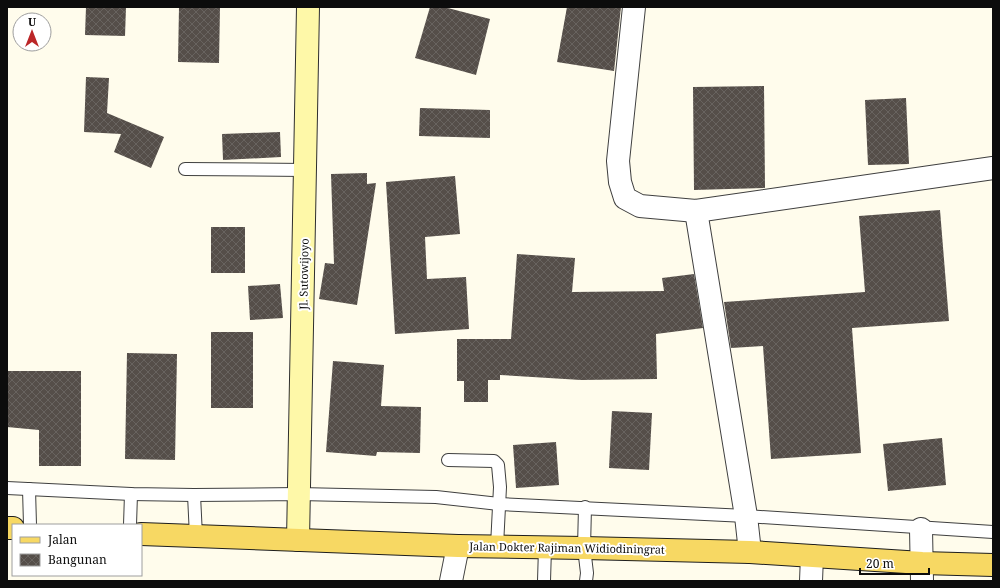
<svg xmlns="http://www.w3.org/2000/svg" width="1000" height="588" font-family="'Noto Serif',serif">
  <style>
    .building { fill: url(#building-cross-hatch) }
    .lines { fill: none; stroke-linecap: round; stroke-linejoin: round }
    .service-casing { stroke: #3f3f3f; stroke-width: 14 }
    .minor-casing { stroke: #3f3f3f; stroke-width: 24 }
    .secondary-casing { stroke: #2e2e2e; stroke-width: 24 }
    .primary-casing { stroke: #1d1d1d; stroke-width: 24 }
    .service { stroke: #fff; stroke-width: 12 }
    .minor { stroke: #fff; stroke-width: 22 }
    .secondary { stroke: #fef8a8; stroke-width: 22 }
    .primary { stroke: #f7d863; stroke-width: 22 }
    .labels { text-anchor: middle; stroke-width: 4; stroke-linejoin: round; paint-order: stroke }
    .street-label { font-size: 11px; fill: #0c0c0c; stroke: #fff }
  </style>
  <defs>
    <pattern id="building-cross-hatch" width="8" height="8" patternUnits="userSpaceOnUse"><rect width="8" height="8" fill="#554e49"/><path d="M0 0l8 8M0 8l8-8" fill="none" stroke="#68635f"/></pattern>
  </defs>
  <rect width="100%" height="100%" fill="#fffcec"/>
  <!-- building -->
  <g class="building">
    <path d="M86,7H126L125,36L85,35Z"/>
    <path d="M179,7H220L219,63L178,62Z"/>
    <path d="M430,7H444L490,19L476,75L415,58Z"/>
    <path d="M567,7H621L614,71L557,62Z"/>
    <path d="M86,77L109,78L107,113L164,137L151,168L114,152L121,134L84,132Z"/>
    <path d="M764,86L765,188L694,190L693,87Z"/>
    <path d="M906,98L909,164L868,165L865,100Z"/>
    <path d="M420,108L490,110V138L419,136Z"/>
    <path d="M280,132L281,157L223,160L222,134Z"/>
    <path d="M367,173V184L376,183L357,305L319,299L325,263L334,264L331,174Z"/>
    <path d="M455,176L460,234L425,237L427,279L466,277L469,329L395,334L386,182Z"/>
    <path d="M940,210L949,321L852,328L861,453L771,459L763,346L731,348L724,302L865,292L859,216Z"/>
    <rect x="211" y="227" width="34" height="46"/>
    <path d="M517,254L575,258L572,292L664,291L662,278L694,274L703,328L656,334L657,379L581,380L500,375V380H488V402H464V381H457V339H511Z"/>
    <path d="M280,284L283,318L250,320L248,286Z"/>
    <rect x="211" y="332" width="42" height="76"/>
    <path d="M127,353L177,354L175,460L125,459Z"/>
    <path d="M333,361L384,365L381,406L421,407L420,453L377,452L376,456L326,452Z"/>
    <path d="M7,371H81V466H39V430L7,427Z"/>
    <path d="M612,411L652,413L649,470L609,468Z"/>
    <path d="M942,438L946,485L888,491L883,444Z"/>
    <path d="M556,442L559,485L516,488L513,445Z"/>
  </g>
  <g class="lines">
    <!-- service casing -->
    <g class="service-casing">
      <g id="service">
        <path d="M185,169L306,170"/>
        <path d="M448,460L494,461L498,465L500,487L497,546"/>
        <path d="M7,488L131,494L194,495L299,494L436,497L499,504L746,516L993,532"/>
        <path d="M29,489L30,525"/>
        <path d="M194,495L196,536"/>
        <path d="M585,507L584,548L587,573L586,581"/>
        <path d="M130,525L131,494"/>
        <path d="M544,581L545,548"/>
      </g>
    </g>
    <!-- minor casing -->
    <g class="minor-casing">
      <g id="minor">
        <path d="M634,7L618,161L620,182L625,198L640,206L696,211L993,168"/>
        <path d="M696,211L746,516L750,552"/>
        <path d="M921,529L922,581"/>
        <path d="M451,581L458,546"/>
        <path d="M811,581L812,556"/>
      </g>
    </g>
    <!-- secondary casing -->
    <g class="secondary-casing">
      <path id="secondary" d="M298,540L308,7"/>
    </g>
    <!-- primary casing -->
    <g class="primary-casing">
      <g id="primary">
        <path d="M7,528H13"/>
        <path d="M141,534L458,546L584,548L750,552L922,563L993,565"/>
      </g>
    </g>
    <!-- service -->
    <use href="#service" class="service"/>
    <!-- minor -->
    <use href="#minor" class="minor"/>
    <!-- secondary -->
    <use href="#secondary" class="secondary"/>
    <!-- primary -->
    <use href="#primary" class="primary"/>
  </g>
  <g class="labels">
    <!-- street labels -->
    <g class="street-label">
      <text transform="translate(304 274) rotate(-89)" y="4">Jl. Sutowijoyo</text>
      <text transform="translate(567 548) rotate(1)" y="4">Jalan Dokter Rajiman Widiodiningrat</text>
    </g>
  </g>
  <!-- border -->
  <rect width="1000" height="588" fill="none" stroke="#0c0c0c" stroke-width="16"/>
  <!-- legend -->
  <rect x="12" y="524" width="130" height="52" fill="#ffffff" stroke="#9e9e9e"/>
  <rect x="20" y="537" width="20" height="6" fill="#f7d863" stroke="#9e9e9e"/>
  <text x="48" y="544" font-size="12" fill="#0c0c0c">Jalan</text>
  <rect x="20" y="554" width="20" height="12" fill="url(#building-cross-hatch)" stroke="#9e9e9e"/>
  <text x="48" y="564" font-size="12" fill="#0c0c0c">Bangunan</text>
  <!-- north arrow -->
  <g transform="translate(32 32)"><circle r="19" fill="#ffffff" stroke="#9e9e9e"/>
  <path d="M0-3L7 15L0 10L-7 15Z" fill="#bb2628"/>
  <text y="-6" font-size="11" font-weight="bold" text-anchor="middle" fill="#0c0c0c">U</text>
  </g>
  <!-- scale -->
  <path d="M860 568v6h69v-6" fill="none" stroke="#0c0c0c" stroke-width="2"/>
  <text x="866" y="568" font-size="12" fill="#0c0c0c" stroke="#ffffff" stroke-width="3" paint-order="stroke">20 m</text>
</svg>
